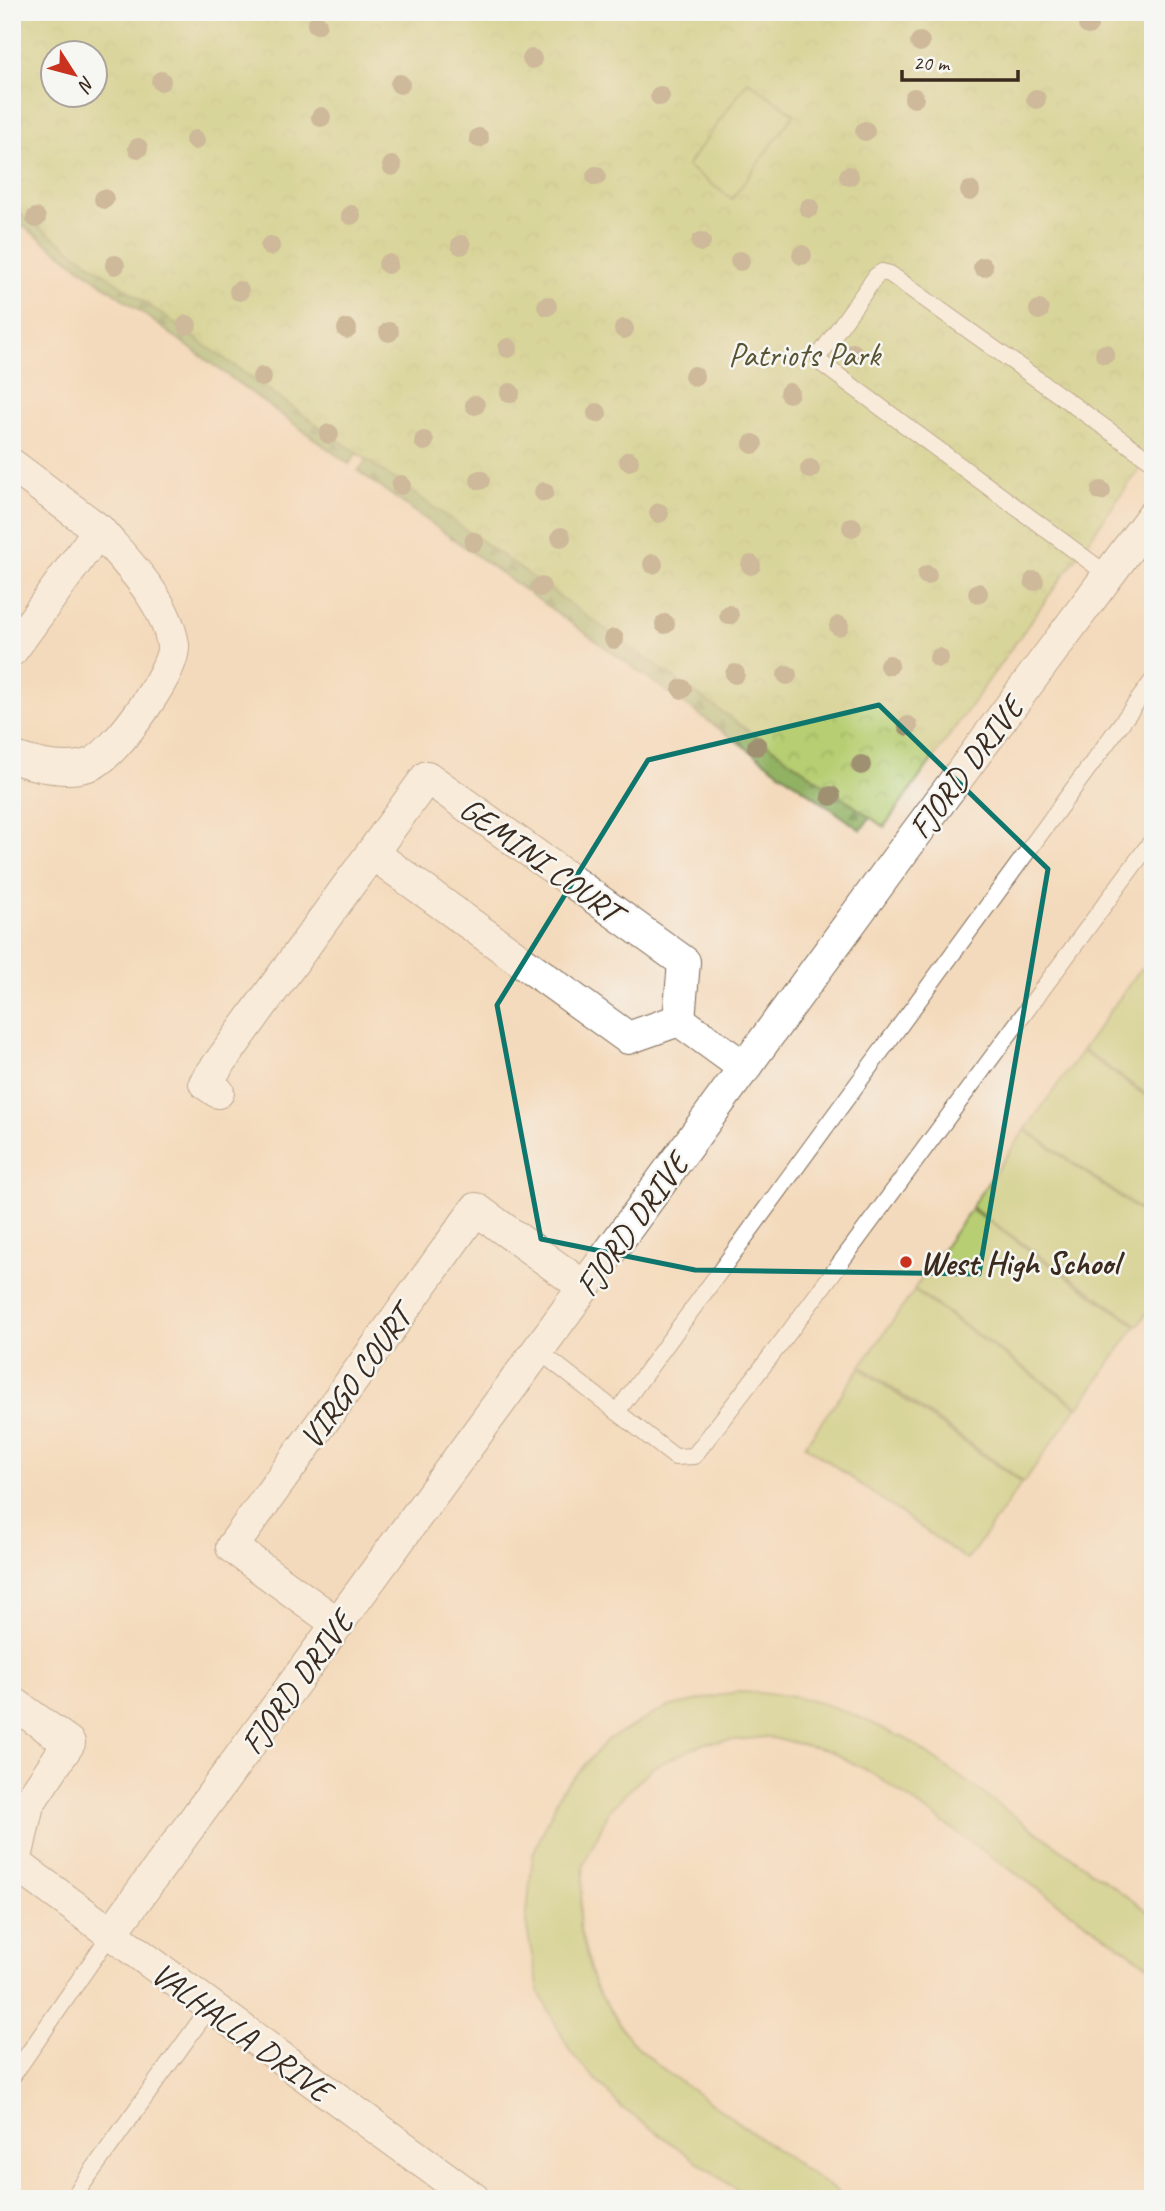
<svg xmlns="http://www.w3.org/2000/svg" width="1165" height="2211" font-family="Caveat,sans-serif">
  <style>
    .forest { fill: url(#forest-firs); stroke: #666e41; stroke-width: 2 }
    .park { fill: url(#park-crowns); stroke: #797c48; stroke-width: 2; fill-rule: evenodd }
    .pitch { fill: #b7ce72; stroke: #797c48; stroke-width: 2 }
    .lines { fill: none; stroke-linecap: round; stroke-linejoin: round }
    .service-casing { stroke: #7c6855; stroke-width: 18 }
    .minor-casing { stroke: #7c6855; stroke-width: 34 }
    .service { stroke: #fff; stroke-width: 16 }
    .minor { stroke: #fff; stroke-width: 32 }
    .tree { fill: #9f9071 }
    .marked { fill: none; stroke: #0f766e; stroke-width: 5; stroke-linejoin: round }
    .poi-dot { fill: #c8321e; stroke: #f6f6f2; stroke-width: 2.5 }
    .labels { text-anchor: middle; stroke-width: 5; stroke-linejoin: round; paint-order: stroke }
    .park-label { font-size: 33px; fill: #5a5333; stroke: #f6f6f2 }
    .street-label { font-size: 33px; fill: #3b2a1e; stroke: #f6f6f2 }
    .poi-label { font-size: 33px; font-weight: bold; fill: #3b2a1e; stroke: #f6f6f2; text-anchor: start }
  </style>
  <defs>
    <pattern id="forest-firs" width="22" height="20" patternUnits="userSpaceOnUse" patternTransform="scale(1.75)"><rect width="22" height="20" fill="#91b164"/><path d="M5 1l3.5 6h-7zM16 11l3.5 6h-7z" fill="#789052"/></pattern>
    <pattern id="park-crowns" width="20" height="18" patternUnits="userSpaceOnUse" patternTransform="scale(1.75)"><rect width="20" height="18" fill="#b7ce72"/><path d="M2 6a3 3 0 1 1 6 0M12 15a3 3 0 1 1 6 0" fill="none" stroke="#9eb162"/></pattern>
  </defs>
  <rect width="100%" height="100%" fill="#f6f6f2"/>
  <filter id="ink" filterUnits="userSpaceOnUse"><feTurbulence type="fractalNoise" baseFrequency=".0143" numOctaves="2"/><feDisplacementMap in="SourceGraphic" scale="14" xChannelSelector="R" yChannelSelector="G"/><feConvolveMatrix kernelMatrix="1 2 1 2 8 2 1 2 1" color-interpolation-filters="sRGB"/></filter>
  <filter id="wash" filterUnits="userSpaceOnUse"><feTurbulence type="fractalNoise" baseFrequency=".00686" numOctaves="4" result="noise"/><feDisplacementMap in="SourceGraphic" scale="28" xChannelSelector="R" yChannelSelector="G"/><feGaussianBlur stdDeviation="1.57" result="paint"/><feColorMatrix in="noise" values="0 0 0 0 0 0 0 0 0 0 0 0 0 0 0 0 0 1.4 0 .05"/><feComposite in="paint" operator="in"/></filter>
  <g filter="url(#wash)">
    <rect width="100%" height="100%" fill="#f4dabc"/>
    <!-- forest -->
    <g class="forest">
      <path d="M12,197L360,449L349,464L12,218Z"/>
      <path d="M372,453L875,810L861,830L358,471Z"/>
    </g>
    <!-- park -->
    <path class="park" d="M12,12H1153V450L884,827L12,208ZM52,52H94V94H52Z"/>
    <!-- pitch -->
    <g class="pitch">
      <path d="M748,81L794,114L732,199L687,166Z"/>
      <path d="M1141,968L1153,976V1099L1083,1049Z"/>
      <path d="M1082,1051L1153,1101V1219L1026,1129Z"/>
      <path d="M1025,1130L1153,1221V1304L1138,1325L971,1207Z"/>
      <path d="M971,1209L1136,1326L1079,1407L914,1289Z"/>
      <path d="M914,1291L1077,1407L1024,1482L861,1366Z"/>
      <path d="M860,1368L1022,1483L967,1560L805,1445Z"/>
      <path d="M736,1692C801,1693 843,1706 899,1737L901,1735L1153,1915V1969L872,1773L830,1751L767,1737L705,1743L653,1767L610,1809L584,1864L579,1925L594,1985L629,2039L665,2071L847,2199H750L621,2107L571,2053L539,1992L526,1923L533,1854L561,1791L607,1740L667,1707Z"/>
    </g>
  </g>
  <g filter="url(#ink)">
    <g class="lines">
      <!-- service casing -->
      <g class="service-casing">
        <g id="service">
          <path d="M12,15V19"/>
          <path d="M1108,575L821,363L819,356L876,276L882,272L890,274L1153,462"/>
          <path d="M539,1351L675,1457L694,1456L787,1335L1153,839"/>
          <path d="M617,1412L1153,680"/>
          <path d="M12,2077L110,1935"/>
          <path d="M72,2199L210,2007"/>
        </g>
      </g>
      <!-- minor casing -->
      <g class="minor-casing">
        <g id="minor">
          <path d="M12,465L99,530"/>
          <path d="M12,650L99,530C127,563 166,600 173,645C176,670 114,756 91,764C67,773 35,765 12,757"/>
          <path d="M679,1020L745,1068"/>
          <path d="M218,1092L205,1083L427,777L684,962L679,1020L628,1038L372,853"/>
          <path d="M338,1624L232,1547L476,1209L584,1287"/>
          <path d="M12,1702L69,1743L28,1804L15,1863"/>
          <path d="M12,1861L474,2199"/>
          <path d="M110,1935L900,855L1153,515"/>
        </g>
      </g>
      <!-- service -->
      <use href="#service" class="service"/>
      <!-- minor -->
      <use href="#minor" class="minor"/>
    </g>
    <!-- trees -->
    <g class="tree">
      <circle cx="317" cy="24" r="10"/>
      <circle cx="1088" cy="25" r="10"/>
      <circle cx="920" cy="42" r="10"/>
      <circle cx="532" cy="59" r="10"/>
      <circle cx="161" cy="81" r="10"/>
      <circle cx="400" cy="84" r="10"/>
      <circle cx="660" cy="96" r="10"/>
      <circle cx="914" cy="98" r="10"/>
      <circle cx="1036" cy="99" r="10"/>
      <circle cx="321" cy="117" r="10"/>
      <circle cx="865" cy="131" r="10"/>
      <circle cx="479" cy="138" r="10"/>
      <circle cx="195" cy="140" r="10"/>
      <circle cx="138" cy="148" r="10"/>
      <circle cx="392" cy="166" r="10"/>
      <circle cx="596" cy="176" r="10"/>
      <circle cx="849" cy="176" r="10"/>
      <circle cx="970" cy="191" r="10"/>
      <circle cx="104" cy="199" r="10"/>
      <circle cx="809" cy="208" r="10"/>
      <circle cx="351" cy="215" r="10"/>
      <circle cx="36" cy="218" r="10"/>
      <circle cx="701" cy="242" r="10"/>
      <circle cx="461" cy="245" r="10"/>
      <circle cx="270" cy="246" r="10"/>
      <circle cx="802" cy="255" r="10"/>
      <circle cx="740" cy="261" r="10"/>
      <circle cx="388" cy="264" r="10"/>
      <circle cx="115" cy="265" r="10"/>
      <circle cx="983" cy="267" r="10"/>
      <circle cx="239" cy="291" r="10"/>
      <circle cx="547" cy="306" r="10"/>
      <circle cx="1039" cy="310" r="10"/>
      <circle cx="187" cy="325" r="10"/>
      <circle cx="347" cy="329" r="10"/>
      <circle cx="624" cy="329" r="10"/>
      <circle cx="389" cy="332" r="10"/>
      <circle cx="508" cy="348" r="10"/>
      <circle cx="853" cy="353" r="10"/>
      <circle cx="1105" cy="354" r="10"/>
      <circle cx="694" cy="376" r="10"/>
      <circle cx="262" cy="377" r="10"/>
      <circle cx="510" cy="393" r="10"/>
      <circle cx="789" cy="393" r="10"/>
      <circle cx="475" cy="405" r="10"/>
      <circle cx="597" cy="413" r="10"/>
      <circle cx="329" cy="434" r="10"/>
      <circle cx="424" cy="441" r="10"/>
      <circle cx="753" cy="444" r="10"/>
      <circle cx="629" cy="461" r="10"/>
      <circle cx="810" cy="469" r="10"/>
      <circle cx="480" cy="480" r="10"/>
      <circle cx="401" cy="485" r="10"/>
      <circle cx="1101" cy="491" r="10"/>
      <circle cx="544" cy="492" r="10"/>
      <circle cx="659" cy="513" r="10"/>
      <circle cx="852" cy="527" r="10"/>
      <circle cx="561" cy="537" r="10"/>
      <circle cx="474" cy="542" r="10"/>
      <circle cx="653" cy="564" r="10"/>
      <circle cx="751" cy="565" r="10"/>
      <circle cx="927" cy="575" r="10"/>
      <circle cx="1034" cy="581" r="10"/>
      <circle cx="541" cy="587" r="10"/>
      <circle cx="978" cy="593" r="10"/>
      <circle cx="729" cy="615" r="10"/>
      <circle cx="665" cy="624" r="10"/>
      <circle cx="839" cy="626" r="10"/>
      <circle cx="614" cy="639" r="10"/>
      <circle cx="939" cy="658" r="10"/>
      <circle cx="889" cy="665" r="10"/>
      <circle cx="735" cy="674" r="10"/>
      <circle cx="787" cy="675" r="10"/>
      <circle cx="682" cy="689" r="10"/>
      <circle cx="908" cy="726" r="10"/>
      <circle cx="757" cy="746" r="10"/>
      <circle cx="861" cy="765" r="10"/>
      <circle cx="831" cy="796" r="10"/>
    </g>
  </g>
  <!-- marked area -->
  <path d="M0 0H1165V2211H0ZM879,705L1048,869L979,1274L695,1270L541,1239L497,1005L648,760Z" fill="#f4dabc" fill-opacity=".55" fill-rule="evenodd"/>
  <path class="marked" d="M879,705L1048,869L979,1274L695,1270L541,1239L497,1005L648,760Z"/>
  <!-- markers -->
  <circle class="poi-dot" cx="906" cy="1262" r="7"/>
  <g class="labels">
    <!-- park labels -->
    <g class="park-label">
      <text x="804" y="366">Patriots Park</text>
    </g>
    <!-- street labels -->
    <g class="street-label">
      <text transform="translate(965 767) rotate(-53)" y="12">FJORD DRIVE</text>
      <text transform="translate(541 859) rotate(36)" y="12">GEMINI COURT</text>
      <text transform="translate(631 1224) rotate(-54)" y="12">FJORD DRIVE</text>
      <text transform="translate(355 1377) rotate(-54)" y="12">VIRGO COURT</text>
      <text transform="translate(296 1682) rotate(-54)" y="12">FJORD DRIVE</text>
      <text transform="translate(242 2031) rotate(36)" y="12">VALHALLA DRIVE</text>
    </g>
    <!-- poi labels -->
    <g class="poi-label">
      <text x="920" y="1274">West High School</text>
    </g>
  </g>
  <!-- margin -->
  <rect width="1165" height="2211" fill="none" stroke="#f6f6f2" stroke-width="42"/>
  <!-- north arrow -->
  <g transform="translate(74 74) rotate(126)"><circle r="33" fill="#f6f6f2" stroke="#aba49d" stroke-width="2"/>
  <path d="M0-5L12 26L0 18L-12 26Z" fill="#c8321e"/>
  <text y="-10" font-size="19" font-weight="bold" text-anchor="middle" fill="#3b2a1e">N</text>
  </g>
  <!-- scale -->
  <path d="M902 70v10h116v-10" fill="none" stroke="#3b2a1e" stroke-width="3.5"/>
  <text x="913" y="70" font-size="21" fill="#3b2a1e" stroke="#f6f6f2" stroke-width="5" paint-order="stroke">20 m</text>
</svg>
